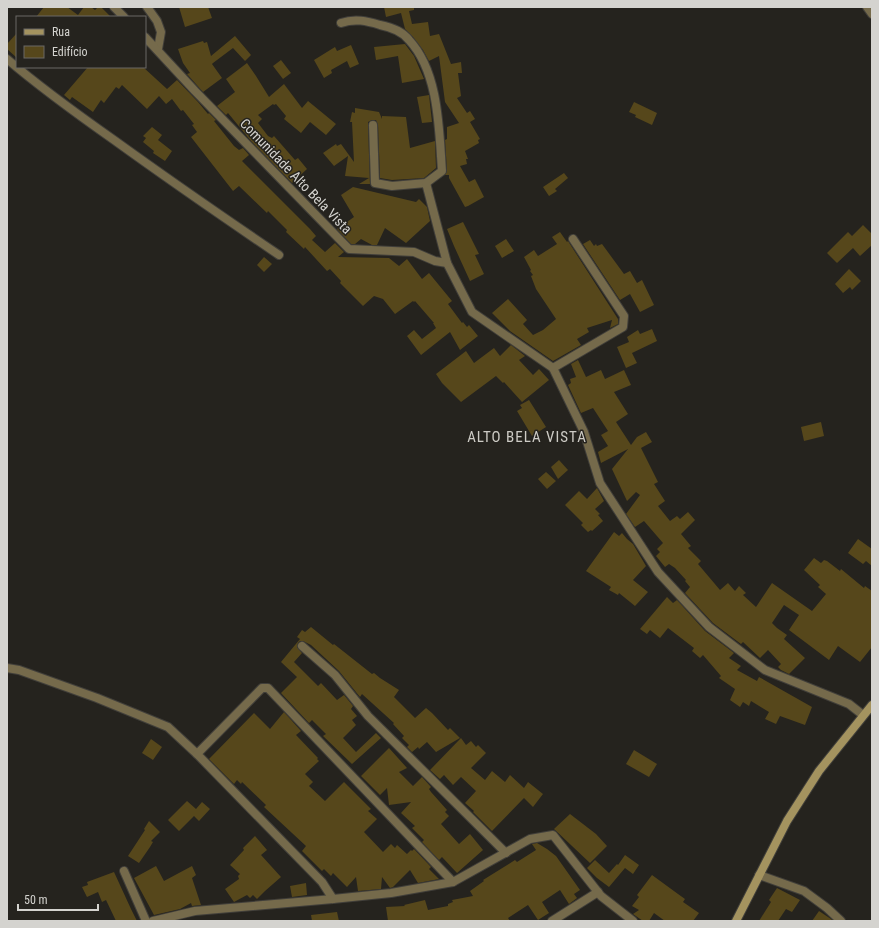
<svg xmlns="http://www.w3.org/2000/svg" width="879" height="928" font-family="'Roboto Condensed',sans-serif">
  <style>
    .building { fill: #56471b }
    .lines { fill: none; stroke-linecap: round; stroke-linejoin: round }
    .minor-casing { stroke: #413f3a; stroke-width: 10 }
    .secondary-casing { stroke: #413f3a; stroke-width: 10 }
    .minor { stroke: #756a4b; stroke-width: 8 }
    .secondary { stroke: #a4935f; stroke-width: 8 }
    .labels { text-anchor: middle; stroke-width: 3; stroke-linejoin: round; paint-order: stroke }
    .street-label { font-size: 14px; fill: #d4d3cf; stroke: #25231e }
    .neighbourhood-label { font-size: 15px; letter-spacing: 1px; fill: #cdcbc5; stroke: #25231e }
  </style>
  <rect width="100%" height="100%" fill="#25231e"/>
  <!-- building -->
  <g class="building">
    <path d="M44,7H67L78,15L84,7H91L95,10L98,7H101L111,17H36Z"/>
    <path d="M179,7H208L212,18L185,27Z"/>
    <path d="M384,7H414V10L409,11L412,24L428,22L430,36L439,34L451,64L461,62L462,73H458L461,96L457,98L467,113L470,111L475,119L470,122L480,139L478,140L479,143L465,151L468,159H466L467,164L460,166L469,182L475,179L484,197L468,206L465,207L449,178V175H445L447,171L445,140L447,139V127L459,123L445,102L439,56L429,61L423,50L413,37L405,29L401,13L386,17Z"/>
    <path d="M17,33V58L7,49V44Z"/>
    <path d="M235,36L251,55L245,61L233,48L213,63L212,64L222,78L203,92L187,74L190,73L183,63L178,49L203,41L204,43L207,42L211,56Z"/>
    <path d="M405,44L414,56L424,79L402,83L398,56L376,60L374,47Z"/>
    <path d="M351,45L359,64L350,68L347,61L331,70L332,73L324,78L314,60L335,47L337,51Z"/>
    <path d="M281,60L291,73L283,79L273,66Z"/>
    <path d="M247,63L256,76L269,97L284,84L302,108L308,101L336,124L326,135L310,122L301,133L284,119L286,116L276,104L274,105L273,104L258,115L262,119L258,123L268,136L272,138L274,136L295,160L298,158L307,169L292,183L251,141L228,113L226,115L217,106L235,92L226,79Z"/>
    <path d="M88,67H143L167,89L177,80L198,102L208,114L209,113L216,120L214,121L234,146L239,150L243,148L249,155L242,161L310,229L316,236L312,240L325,252L335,243L344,252L338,257L389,258L399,266L407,259L422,279L429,273L452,301L448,304L462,323L463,322L467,327L469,325L478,336L460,350L450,332L421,355L407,336L414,330L422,339L436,328L433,323H434L415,301L414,302L413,301L395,314L383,299L374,296L363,306L340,283L341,281L330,269L327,271L305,247L304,249L286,232L287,230L268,211L267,213L239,186L233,191L191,137L197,132L192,125L194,124L183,110L181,111L172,99L166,104L159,96L147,109L122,85L119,89L116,87L104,103L101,100L93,112L72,97L70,100L64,95Z"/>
    <path d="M429,95L432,122L422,123L417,97Z"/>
    <path d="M634,102L657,113L652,125L635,117L636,115L629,112Z"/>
    <path d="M355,108L379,112L382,119V116L406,117L410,148L435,141L436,168L424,178L392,180L380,178L378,125L376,120H372L368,122V125L370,184H359L369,178L345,176L348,156L334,166L323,153L336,144L337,146L341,144L354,162L352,122H350L352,112L355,113Z"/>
    <path d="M152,127L162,135L158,140L172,151L165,161L153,153L154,151L143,142L146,138L143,136Z"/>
    <path d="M564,173L568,178L555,189L557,191L549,196L543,187Z"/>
    <path d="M353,187L416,202L419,199L427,207L430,221L406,243L385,228L377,245H372L361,239L355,244H351L337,229L354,217L341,195Z"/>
    <path d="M463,222L479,254L475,255L484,274L470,281L454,246L447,229Z"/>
    <path d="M863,225L872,234V245L860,256L853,248L837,263L827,253L848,232L852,236Z"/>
    <path d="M560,232L567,242L568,241L618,319V324L610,328L612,320L587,328L589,332L577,339L581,345L553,361L510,331L492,313L508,299L527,320L523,324L533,335L543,330L556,319L536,289L531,276L533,275L530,271L531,270L524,257L534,250L538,256L557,244L552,237Z"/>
    <path d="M506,239L514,251L502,258L495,246Z"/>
    <path d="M590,240L594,246L596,244L597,246L602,244L624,274L630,271L637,283L642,280L654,305L640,312L630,294L620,300L583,244Z"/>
    <path d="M264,257L272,264L264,272L257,265Z"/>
    <path d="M849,269L861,281L852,290L850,287L843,293L835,284Z"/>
    <path d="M652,329L657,341L632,353L637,363L626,368L617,347L629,342L627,337L638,330L640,334Z"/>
    <path d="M511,345L525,356L519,360L533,375L539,369L549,380L522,402L504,382L503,383L496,376L461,402L442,383L436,374L466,351L474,363L494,348L500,356Z"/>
    <path d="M578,360L586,377L601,370L605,379L624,370L631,385L614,392L628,414L616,422L631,445L637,437L646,432L652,442L641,448L658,482L654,484L665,501L658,506L670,521L677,516L680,519L688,512L695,520L681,534L691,546L688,548L701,561L698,564L720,590L728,583L735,591L739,586L746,593L743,595L756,607L772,583L812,611L826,594L818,587L820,585L804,570L814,558L821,563L824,560L827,561L840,571L841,569L864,588L865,586L872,591V647L860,662L838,646L829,660L789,630L799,615L784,605L772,623L777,628L787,635L784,639L805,658L789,674L781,670L778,667L781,664L768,650L760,658L743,642L741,644L713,623L685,593L690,587L685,581L686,580L675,568L669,564L665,567L656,556L660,552L657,549L663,543L644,521L635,527L626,514L640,495L636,492L627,501L612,469L628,449L601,463L598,452L608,446L601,435L608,431L593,408L581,413L568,385L571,383L570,379L576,377L571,364Z"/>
    <path d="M529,400L546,427L532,436L517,411L522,408L520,405Z"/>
    <path d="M821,422L824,436L804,441L801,427Z"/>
    <path d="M559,460L568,470L558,479L551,467Z"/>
    <path d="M546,472L556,481L547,489L538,479Z"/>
    <path d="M597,488L604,501L595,509L600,514L598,515L603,521L592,531L591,530L588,532L581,525L583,523L565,505L579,491L587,499Z"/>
    <path d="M614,532L619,536L622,533L627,539L633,544L646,566L633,580L648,592L635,606L619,593L618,595L609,590L611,587L586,571Z"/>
    <path d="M858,539L872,549V566L866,561L863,564L848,553Z"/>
    <path d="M667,597L673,603L677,600L705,631L734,653L729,658L741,666L737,670L757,681L759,677L812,707L805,725L780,716L776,724L765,719L769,712L751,701L749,706L743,702L740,707L730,700L735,689L719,678L721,676L703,655L700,658L692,651L694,648L668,628L660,638L650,630L647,634L640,629Z"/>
    <path d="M311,627L333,645L334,644L372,674L374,673L380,678L399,690L394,697L415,718L426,708L432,713L448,730L450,728L460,738L436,752L427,742L419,749L418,747L412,752L407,747L409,745L402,738L404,736L393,724L394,723L362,694L360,697L339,671L311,645L303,641H300L298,643L297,647L302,653L294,662L318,686L321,683L337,700L344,695L353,706L351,709L357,716L352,720L356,725L343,738L356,752L376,733L381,738L352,764L323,736L326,734L312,720L309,723L281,693L297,677L281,662L300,639L297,637L302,630L305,632Z"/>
    <path d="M284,712L301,731L296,735L318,758L317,759L319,761L305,774L313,782L309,786L325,801L344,782L371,809L368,811L377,819L364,832L383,852L391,844L395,848L397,845L407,854L411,850L412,851L414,849L431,867L429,869L439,879L418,883L410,870L393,887L390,888L382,877L381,889L358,891L356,877L347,887L333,873L331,876L324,869L322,871L302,851L306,846L264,807L266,805L242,782L241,784L237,780L234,784L209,759L254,713L270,729Z"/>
    <path d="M461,738L466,745L471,741L476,747L478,745L486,753L471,768L485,780L492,771L505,782L510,775L524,788L528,782L543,794L533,807L524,798L492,831L473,812L474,811L465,803L476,791L461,777L453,785L444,775L440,779L430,770Z"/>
    <path d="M151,739L162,747L153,760L142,753Z"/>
    <path d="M389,748L407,768L399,772L413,786L422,777L431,787L429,789L431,792L447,810L445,812L449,816L441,824L459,844L470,834L483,850L457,873L442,857L439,860L422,842L424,840L412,828L415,826L401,813L411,802L389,805L387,788L380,795L361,776Z"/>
    <path d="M634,750L657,764L649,777L626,764Z"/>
    <path d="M187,801L196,809L202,802L210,809L199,821L194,816L179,831L168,820Z"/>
    <path d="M570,814L596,834L607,846L590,863L554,829Z"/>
    <path d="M149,821L160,832L151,841L153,842L150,847L139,863L128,856L145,830L144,829Z"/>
    <path d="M255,836L267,850L261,855L281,877L265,891L257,899L253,895L250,898L247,895L234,902L225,889L239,879L238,876L240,874L230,865L244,850L243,848Z"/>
    <path d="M537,843L547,849L556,856L580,890L574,894L577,898L569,904L560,890L542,902L549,913L538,920L528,905L508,918L510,921H388L386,907L405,906L404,905L425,900L428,910L448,906V904L453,902L452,900L473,896L470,891L484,881L483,880L515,860L517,862L536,850L532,844Z"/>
    <path d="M625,855L639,865L633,874L625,868L609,887L597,878L587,868L595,860L609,873L617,864L618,865Z"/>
    <path d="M156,866L164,881L192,866L196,875L192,878L201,905L192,906L191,903L180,909L154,915L134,878Z"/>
    <path d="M114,872L131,909L137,921H116L106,900L102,902L98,892L87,897L82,887L88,885L87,882Z"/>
    <path d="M652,875L678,894L685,899L683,902L699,913L693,921H665L654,913L649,921H643L633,914L639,910L632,906L639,897L637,895Z"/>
    <path d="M306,883L307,895L292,897L290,886Z"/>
    <path d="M777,888L800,900L792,912L786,909L778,921H759L771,902L769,900Z"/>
    <path d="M819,911L831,919L833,921H812Z"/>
    <path d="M337,912L339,921H312L311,915Z"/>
  </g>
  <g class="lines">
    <!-- minor casing -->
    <g class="minor-casing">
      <g id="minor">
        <path d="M114,7L124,17"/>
        <path d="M147,7L157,21L161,32L158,49"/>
        <path d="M867,7L872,14"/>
        <path d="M341,23C355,18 367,21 380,25C390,27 403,32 409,40C439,72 439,130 442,171L426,183L392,186L375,183L373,125"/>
        <path d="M145,37L195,91L349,249L414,252L435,261L447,263L472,312L553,368L584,432L600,483L658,572L709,627L765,670L849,704L863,715"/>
        <path d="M7,59C41,88 77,114 114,140C168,179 223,217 279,255"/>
        <path d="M426,183L447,263"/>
        <path d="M553,368L623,327L624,316L573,239"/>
        <path d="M302,646L335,675L368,716L506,853"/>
        <path d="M7,668L19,670L97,698L168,727L197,754"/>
        <path d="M124,871L146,921"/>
        <path d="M759,875L804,891L827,908L841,921"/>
        <path d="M333,899L322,882L197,754L262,688H268L453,882"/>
        <path d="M153,921L195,911L333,899L391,893L453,882L530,839L553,835L601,896L633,921"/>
        <path d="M552,921L598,892"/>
      </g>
    </g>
    <!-- secondary casing -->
    <g class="secondary-casing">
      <path id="secondary" d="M736,921L787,821L819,771L872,705"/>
    </g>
    <!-- minor -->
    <use href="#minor" class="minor"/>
    <!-- secondary -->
    <use href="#secondary" class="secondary"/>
  </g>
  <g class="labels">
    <!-- street labels -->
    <g class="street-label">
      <text transform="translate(296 176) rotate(46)" y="5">Comunidade Alto Bela Vista</text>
    </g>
    <!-- neighbourhood labels -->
    <g class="neighbourhood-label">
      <text x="527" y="442">ALTO BELA VISTA</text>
    </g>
  </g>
  <!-- border -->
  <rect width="879" height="928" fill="none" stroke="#d4d3cf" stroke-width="16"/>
  <!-- legend -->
  <rect x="16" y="16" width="130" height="52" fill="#25231e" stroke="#6b6965"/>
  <rect x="24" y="29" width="20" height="6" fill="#a4935f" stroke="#6b6965"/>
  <text x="52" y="36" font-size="12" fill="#d4d3cf">Rua</text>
  <rect x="24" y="46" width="20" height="12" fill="#56471b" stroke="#6b6965"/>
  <text x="52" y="56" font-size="12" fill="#d4d3cf">Edifício</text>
  <!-- scale -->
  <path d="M18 904v6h80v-6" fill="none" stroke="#d4d3cf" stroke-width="2"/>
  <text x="24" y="904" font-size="12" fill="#d4d3cf" stroke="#25231e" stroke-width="3" paint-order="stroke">50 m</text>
</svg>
